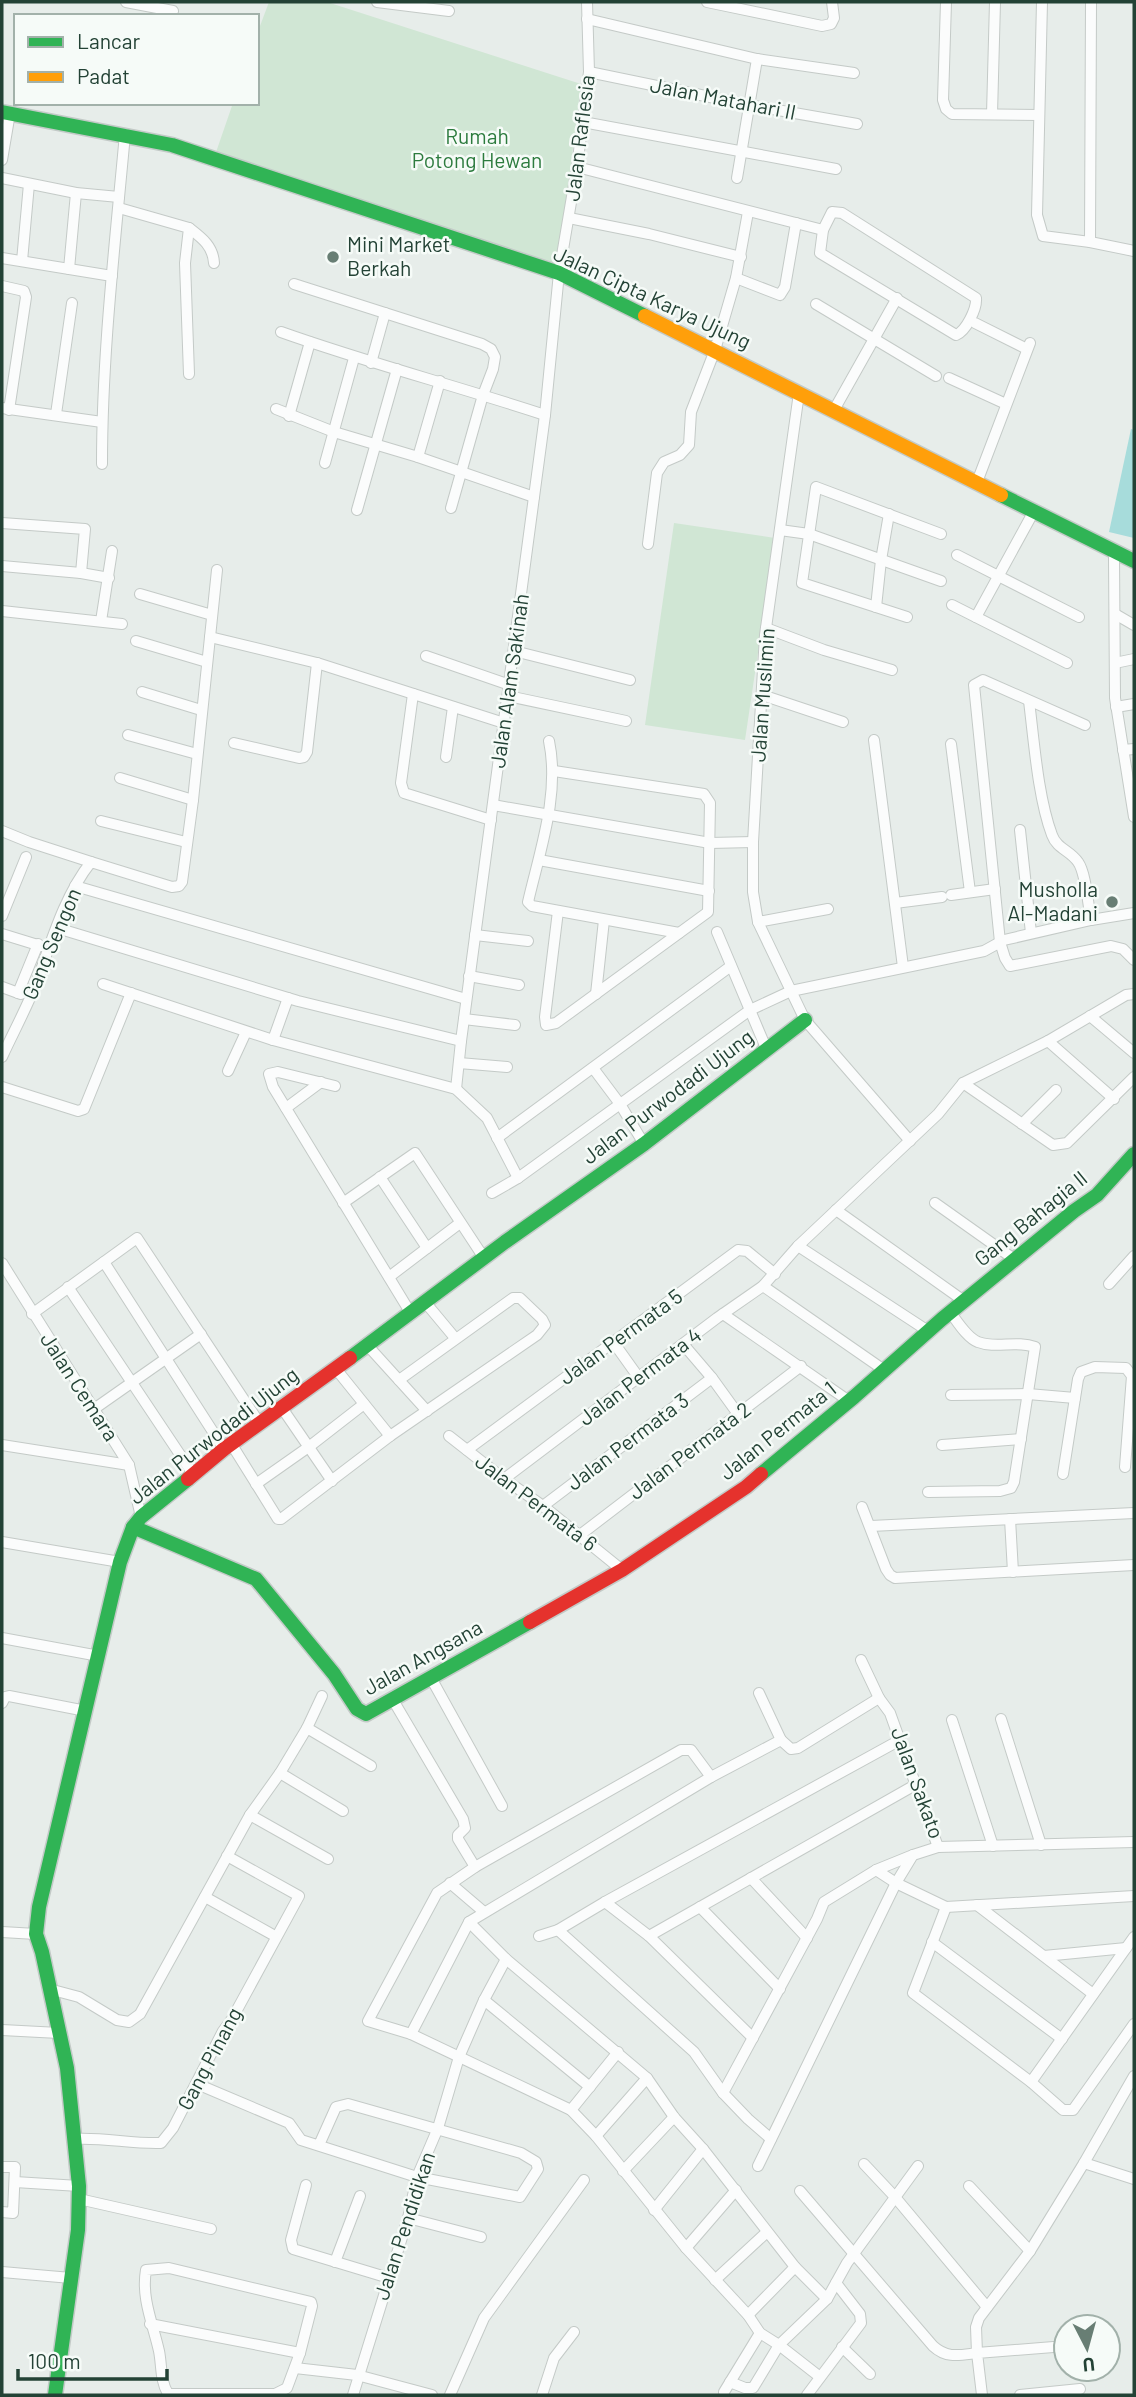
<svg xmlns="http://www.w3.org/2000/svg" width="1136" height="2397" font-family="Barlow,sans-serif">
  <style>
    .green { fill: #d0e6d4 }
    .water { fill: #a7dcdb }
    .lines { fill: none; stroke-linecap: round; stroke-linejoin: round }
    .street-casing { stroke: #c4cac7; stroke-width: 12 }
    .fast-casing { stroke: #c3cac7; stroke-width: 17 }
    .slow-casing { stroke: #c3cac7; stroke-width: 17 }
    .jam-casing { stroke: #c3cac7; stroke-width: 17 }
    .street { stroke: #fbfcfc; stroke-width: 10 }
    .fast { stroke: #30b455; stroke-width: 14 }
    .slow { stroke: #ff9f0a; stroke-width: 14 }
    .jam { stroke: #e5322d; stroke-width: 14 }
    .poi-dot { fill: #687e74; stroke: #f6fbf8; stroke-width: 2.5 }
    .labels { text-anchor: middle; stroke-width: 5; stroke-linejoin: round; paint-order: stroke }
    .street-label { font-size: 21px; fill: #234235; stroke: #f6fbf8 }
    .park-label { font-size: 21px; fill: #2c7b3e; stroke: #f6fbf8 }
    .poi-label { font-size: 21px; fill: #234235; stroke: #f6fbf8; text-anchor: start }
  </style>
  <rect width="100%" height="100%" fill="#e7edea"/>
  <!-- green -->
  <g class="green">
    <path d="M269,2H327L581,84L557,275L214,158L233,103H257V34Z"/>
    <path d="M674,523L775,538L745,740L645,725Z"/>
  </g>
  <!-- water -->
  <path class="water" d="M1131,429L1134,430V538L1109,532Z"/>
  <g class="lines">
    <!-- street casing -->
    <g class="street-casing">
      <g id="street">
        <path d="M126,2L173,11"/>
        <path d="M377,2L449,11"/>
        <path d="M707,2L822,26L831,24L834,18L832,2"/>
        <path d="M946,2L943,100L946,109L952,114L1039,115"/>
        <path d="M1042,2L1037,215L1043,236L1090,242L1134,251"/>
        <path d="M587,19L757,59L854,73"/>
        <path d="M589,72L749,105L857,124"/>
        <path d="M992,114L995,2"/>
        <path d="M583,122L836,169"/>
        <path d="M2,160L10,113"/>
        <path d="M577,167L823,230"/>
        <path d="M2,178L76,193L119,197"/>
        <path d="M737,178L757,59"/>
        <path d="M119,208L189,228L185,263L189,374"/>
        <path d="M832,212L842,213L976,298C977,309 966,331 956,335L820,253L823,230Z"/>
        <path d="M569,218L649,234L741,257"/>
        <path d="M189,228C202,238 213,246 214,263"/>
        <path d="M1090,242L1091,2"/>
        <path d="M2,258L112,276"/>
        <path d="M22,261L29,184"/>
        <path d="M69,269L76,193"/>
        <path d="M736,278L780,295L785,287L796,223"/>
        <path d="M294,284L482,344L491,349L495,357L493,369L483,395L451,508"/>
        <path d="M2,286L24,291L26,297L9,410"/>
        <path d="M816,304L936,376"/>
        <path d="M975,323L1027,349"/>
        <path d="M281,332C368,363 457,386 545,415"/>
        <path d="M371,363L385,313"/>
        <path d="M949,378L1006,404"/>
        <path d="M799,393L765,635L753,842V892L758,922L805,1020L910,1141"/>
        <path d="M2,408L102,422"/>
        <path d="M276,409L334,432L418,457L534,497"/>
        <path d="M834,410L897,298"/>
        <path d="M56,414L72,303"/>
        <path d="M289,416L310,342"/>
        <path d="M418,457L440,381"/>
        <path d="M325,463L354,358"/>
        <path d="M102,464C102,354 115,244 125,134"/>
        <path d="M977,482L1030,343"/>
        <path d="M357,510L397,369"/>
        <path d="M2,523L85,529L81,573"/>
        <path d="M780,530L809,534L941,581"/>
        <path d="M648,544L657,473L664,462L680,455L689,445L691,412L715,350L736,278L748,212"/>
        <path d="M957,555L1079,617"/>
        <path d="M1114,558L1115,698L1134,817"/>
        <path d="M2,566L81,573L109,578"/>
        <path d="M140,594L212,615"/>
        <path d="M952,605L1067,663"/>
        <path d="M876,607L881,560L889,514"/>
        <path d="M2,611L122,624"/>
        <path d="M1115,614L1134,625"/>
        <path d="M907,617L802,583L816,487L941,534"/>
        <path d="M976,617L1034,511"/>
        <path d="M101,621L112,551"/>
        <path d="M766,628L824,650L892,670"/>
        <path d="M210,637L317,663L504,723"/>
        <path d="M136,641L207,662"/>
        <path d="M514,651L630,680"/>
        <path d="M426,656L510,685"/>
        <path d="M1115,663L1134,659"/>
        <path d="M142,692L201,710"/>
        <path d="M413,694L401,783L404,793L491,820"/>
        <path d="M762,695L843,722"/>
        <path d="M508,696L626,721"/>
        <path d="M1029,701C1034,741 1038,798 1052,835C1057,849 1070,850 1078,862C1086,873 1088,905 1091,920"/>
        <path d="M1116,707L1134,704"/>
        <path d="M1085,725L983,680L974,685L1000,942L1005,958L1010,966L1111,946L1123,949L1134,960"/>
        <path d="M128,735L197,754"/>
        <path d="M874,740L903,967"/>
        <path d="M549,741C560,794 540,850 528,902L532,906L679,933"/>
        <path d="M234,743L299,758L304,757L307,752L317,663"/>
        <path d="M951,744L970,892"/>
        <path d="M1123,750L1134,749"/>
        <path d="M446,757L453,707"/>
        <path d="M554,771L704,794L710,803L708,912L556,1023L546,1025L545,1017L558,911"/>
        <path d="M120,778L193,800"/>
        <path d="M493,805L710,843L753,842"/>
        <path d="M101,821L186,842"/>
        <path d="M1020,830L1031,933"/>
        <path d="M2,831L29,842L91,862"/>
        <path d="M539,860L709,891"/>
        <path d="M75,886L466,999"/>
        <path d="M951,895L995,889"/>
        <path d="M895,903L942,897"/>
        <path d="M2,916L26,857"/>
        <path d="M758,922L828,909"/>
        <path d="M57,928L298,1001L461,1041"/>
        <path d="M717,932L766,1048"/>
        <path d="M2,934L41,946"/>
        <path d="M475,935L528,941"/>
        <path d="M469,976L519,985"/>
        <path d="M103,984L273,1040L456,1089L487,1118L518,1178"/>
        <path d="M2,987L21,994"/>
        <path d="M18,993L38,944"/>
        <path d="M596,994L604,920"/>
        <path d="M1090,1016L1134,1053"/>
        <path d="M464,1019L515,1025"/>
        <path d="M273,1040L288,998"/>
        <path d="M1048,1041L1114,1099"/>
        <path d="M2,1057C13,1033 26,1009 36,984C51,943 64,896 91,862L172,887L179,886L182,882L193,800L217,570"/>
        <path d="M459,1063L507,1067"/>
        <path d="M593,1068L620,1104L644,1144"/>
        <path d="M228,1071L246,1032"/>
        <path d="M963,1083L1053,1145L1067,1143L1134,1077"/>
        <path d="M335,1086L278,1072L269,1074L273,1087L410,1312"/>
        <path d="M2,1087L78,1111L84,1109L131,993"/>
        <path d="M456,1089L461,1041L545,415L559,273L577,167L589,72L587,2"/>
        <path d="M286,1108L321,1082"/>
        <path d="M1022,1124L1056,1090"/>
        <path d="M497,1138L731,966"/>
        <path d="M380,1177L427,1248"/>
        <path d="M492,1193L518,1178L750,1010L791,991L984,951L1004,940L1091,920L1134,913"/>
        <path d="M343,1203L415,1153L484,1258"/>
        <path d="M935,1203L1014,1259"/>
        <path d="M836,1210L964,1301"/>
        <path d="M798,1246L928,1331"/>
        <path d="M104,1262L224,1449"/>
        <path d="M2,1263L129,1465L141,1517"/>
        <path d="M389,1277L460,1223"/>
        <path d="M1109,1284L1134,1256"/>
        <path d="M763,1286L884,1370"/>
        <path d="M68,1287L193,1474"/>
        <path d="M425,1302L455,1338"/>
        <path d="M32,1314L137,1238L260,1424"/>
        <path d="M723,1314L849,1401"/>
        <path d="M614,1343L639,1378"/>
        <path d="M683,1344L712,1378L738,1414"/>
        <path d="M368,1346L427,1411"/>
        <path d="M336,1369L390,1436"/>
        <path d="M951,1395L1028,1394L1075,1398"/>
        <path d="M282,1408L332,1481"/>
        <path d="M94,1409L201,1334"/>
        <path d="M449,1436L504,1479L543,1506L622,1570"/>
        <path d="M2,1445L129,1465"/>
        <path d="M232,1445L278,1519H281L390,1436L537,1335L545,1325L542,1319L520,1298H513L399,1380"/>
        <path d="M942,1445L1021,1439"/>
        <path d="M467,1450L738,1250L747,1251L775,1274"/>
        <path d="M1063,1474L1078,1379L1081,1372L1095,1367L1126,1368L1132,1376L1125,1467"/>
        <path d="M504,1479L717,1318L763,1286L798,1246L938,1114L963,1083L1048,1041L1126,995L1134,994"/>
        <path d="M256,1484L310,1446L364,1404"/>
        <path d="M928,1492L1000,1491L1011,1488L1014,1482L1035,1347C1016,1340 996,1349 978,1342C967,1338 957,1321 950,1312"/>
        <path d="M543,1506L712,1378"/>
        <path d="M862,1507L886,1569L890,1575L895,1578L1134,1565"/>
        <path d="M1010,1519L1013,1572"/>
        <path d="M871,1526L1134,1513"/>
        <path d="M580,1535L801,1366"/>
        <path d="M2,1542L120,1562"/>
        <path d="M2,1638L99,1656"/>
        <path d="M861,1660L879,1698L890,1713L938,1847L1134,1842"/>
        <path d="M431,1678L502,1806"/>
        <path d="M759,1693L781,1740"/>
        <path d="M393,1700L463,1819L465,1828L458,1835V1839L475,1867"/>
        <path d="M2,1703L5,1697L9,1696L86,1711"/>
        <path d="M1001,1719L1041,1845"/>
        <path d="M952,1720L993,1846"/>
        <path d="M307,1728L322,1696"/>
        <path d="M280,1773L343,1811"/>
        <path d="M711,1777L691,1750H681L475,1867L437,1893L368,2021L411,2034L571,2110L596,2136L686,2248L748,2315L760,2333L779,2345L827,2299L847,2263L918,2166"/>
        <path d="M250,1815L328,1859"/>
        <path d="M876,1870L896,1883L946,1907L1134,1896"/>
        <path d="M751,1878L807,1938"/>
        <path d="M450,1883L484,1912"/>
        <path d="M205,1897L275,1936"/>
        <path d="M605,1902L649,1936L753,2038"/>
        <path d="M977,1905L1093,1994"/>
        <path d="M700,1907L780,1989"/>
        <path d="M946,1907L913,1993L1031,2082L1063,2110H1073L1134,2024"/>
        <path d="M469,1922L506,1959L647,2078"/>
        <path d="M558,1930L694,2052L723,2093L748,2119L771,2139"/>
        <path d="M2,1932L36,1934"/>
        <path d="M539,1936L558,1930L605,1902L900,1740"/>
        <path d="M649,1936L915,1785"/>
        <path d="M932,1942L1062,2039"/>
        <path d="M1044,1956L1126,1948"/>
        <path d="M49,1989L79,1997L117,2020L129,2022L140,2014L250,1815L280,1773L307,1728L371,1766"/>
        <path d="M484,2000L590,2087"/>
        <path d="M2,2030L59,2033"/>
        <path d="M411,2034L469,1922L711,1777L781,1740L791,1749L798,1748L879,1698"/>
        <path d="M1031,2082L1134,1937"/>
        <path d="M197,2084L289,2123L301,2140L417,2177L520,2197L538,2169L536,2162L521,2153L348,2104L336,2107L319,2145"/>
        <path d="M723,2093L817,1919L824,1902L876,1870L913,1855"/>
        <path d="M571,2110L618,2052"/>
        <path d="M596,2136L647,2078L674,2117L703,2149L795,2267L827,2299"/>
        <path d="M73,2139C103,2137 131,2144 161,2143L173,2128L223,2031L232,2019L299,1896L227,1856"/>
        <path d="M1084,2163L1134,2076"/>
        <path d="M864,2164L895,2197L987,2307"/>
        <path d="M758,2166L896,1883L913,1855L938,1847"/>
        <path d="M2,2167H15L13,2213L2,2212"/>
        <path d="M623,2171L674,2117"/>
        <path d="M15,2182L79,2186"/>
        <path d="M306,2185L291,2240L293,2249L389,2278"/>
        <path d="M969,2186L1030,2251"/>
        <path d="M800,2191L933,2346C947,2359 960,2355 977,2353L976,2327L979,2318L1030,2251L1084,2163L1134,2179"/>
        <path d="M79,2199L211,2229"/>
        <path d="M654,2210L703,2149"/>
        <path d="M408,2218L481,2237"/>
        <path d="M686,2248L736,2190"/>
        <path d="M335,2262L360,2196"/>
        <path d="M169,2268L311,2302L312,2306L300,2353L287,2388L275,2394H168C160,2380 162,2366 159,2351C153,2324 141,2298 146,2270Z"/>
        <path d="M2,2272L71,2278"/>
        <path d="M715,2280L767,2232"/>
        <path d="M748,2315L795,2267"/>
        <path d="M150,2324L300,2353"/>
        <path d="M842,2347L870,2374"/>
        <path d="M295,2368L357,2375L432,2395"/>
        <path d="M730,2382L745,2388H753L779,2345L820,2377"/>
        <path d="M724,2392L760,2333"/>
        <path d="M353,2395L408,2218L417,2177L438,2128L459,2057L484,2000L506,1959"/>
        <path d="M450,2395L484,2318L584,2180"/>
        <path d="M542,2395L554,2358L574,2332"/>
        <path d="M807,2395L861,2323L860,2314L836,2283"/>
        <path d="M982,2395L977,2353L1066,2346"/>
        <path d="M1020,2395L1080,2389"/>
      </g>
    </g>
    <!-- fast casing -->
    <g class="fast-casing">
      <g id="fast">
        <path d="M2,112L172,145L559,273L645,316"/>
        <path d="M1001,495L1134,561"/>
        <path d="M350,1358L505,1242L644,1144L805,1020"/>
        <path d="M761,1474L854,1397L942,1319L1074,1211L1097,1195L1134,1154"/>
        <path d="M133,1527L256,1579L334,1674L357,1709L366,1714L530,1622"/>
        <path d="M55,2395L78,2230L79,2186L67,2068L42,1952L36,1934L39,1907L120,1562L133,1527L141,1517L188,1479"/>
      </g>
    </g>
    <!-- slow casing -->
    <g class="slow-casing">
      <path id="slow" d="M645,316L1001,495"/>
    </g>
    <!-- jam casing -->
    <g class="jam-casing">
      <g id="jam">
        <path d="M188,1479L224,1449L350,1358"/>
        <path d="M530,1622L622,1570L746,1487L761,1474"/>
      </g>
    </g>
    <!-- street -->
    <use href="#street" class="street"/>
    <!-- fast -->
    <use href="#fast" class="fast"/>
    <!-- slow -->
    <use href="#slow" class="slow"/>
    <!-- jam -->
    <use href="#jam" class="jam"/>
  </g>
  <!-- markers -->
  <g class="poi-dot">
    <circle cx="333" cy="257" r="7"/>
    <circle cx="1112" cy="902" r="7"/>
  </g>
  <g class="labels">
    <!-- street labels -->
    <g class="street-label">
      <text transform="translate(723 99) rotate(11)" y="7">Jalan Matahari II</text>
      <text transform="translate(580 138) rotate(-83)" y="7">Jalan Raflesia</text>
      <text transform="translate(652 298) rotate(25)" y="7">Jalan Cipta Karya Ujung</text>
      <text transform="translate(510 681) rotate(-82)" y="7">Jalan Alam Sakinah</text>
      <text transform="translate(763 695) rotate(-86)" y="7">Jalan Muslimin</text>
      <text transform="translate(52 944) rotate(-67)" y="7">Gang Sengon</text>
      <text transform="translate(668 1097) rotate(-37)" y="7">Jalan Purwodadi Ujung</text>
      <text transform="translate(1031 1219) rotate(-39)" y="7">Gang Bahagia ll</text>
      <text transform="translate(621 1337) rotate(-36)" y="7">Jalan Permata 5</text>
      <text transform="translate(640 1377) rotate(-37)" y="7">Jalan Permata 4</text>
      <text transform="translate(79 1387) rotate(57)" y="7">Jalan Cemara</text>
      <text transform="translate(778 1431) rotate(-39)" y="7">Jalan Permata 1</text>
      <text transform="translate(214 1436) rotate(-38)" y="7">Jalan Purwodadi Ujung</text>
      <text transform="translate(628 1442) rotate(-37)" y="7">Jalan Permata 3</text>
      <text transform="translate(690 1451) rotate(-37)" y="7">Jalan Permata 2</text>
      <text transform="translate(536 1503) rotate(37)" y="7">Jalan Permata 6</text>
      <text transform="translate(423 1658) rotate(-29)" y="7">Jalan Angsana</text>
      <text transform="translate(917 1783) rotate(70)" y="7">Jalan Sakato</text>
      <text transform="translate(210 2059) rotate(-62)" y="7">Gang Pinang</text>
      <text transform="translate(405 2226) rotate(-72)" y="7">Jalan Pendidikan</text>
    </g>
    <!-- park labels -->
    <g class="park-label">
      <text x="477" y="144">Rumah<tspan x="477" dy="24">Potong Hewan</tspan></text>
    </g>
    <!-- poi labels -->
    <g class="poi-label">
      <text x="347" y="252">Mini Market<tspan x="347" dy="24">Berkah</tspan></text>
      <text x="1098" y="897" text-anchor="end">Musholla<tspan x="1098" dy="24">Al-Madani</tspan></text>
    </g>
  </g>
  <!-- border -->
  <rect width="1136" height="2397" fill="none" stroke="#234235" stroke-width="7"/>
  <!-- legend -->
  <rect x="14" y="14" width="245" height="91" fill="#f6fbf8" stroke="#a2b1aa" stroke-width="2"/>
  <rect x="28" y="37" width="35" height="10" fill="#30b455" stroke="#a2b1aa" stroke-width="2"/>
  <text x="77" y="49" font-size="21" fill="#234235">Lancar</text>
  <rect x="28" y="72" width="35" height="10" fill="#ff9f0a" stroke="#a2b1aa" stroke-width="2"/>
  <text x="77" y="84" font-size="21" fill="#234235">Padat</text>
  <!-- north arrow -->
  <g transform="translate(1087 2348) rotate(174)"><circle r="33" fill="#f6fbf8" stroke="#a2b1aa" stroke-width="2"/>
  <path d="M0-5L12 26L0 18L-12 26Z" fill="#687e74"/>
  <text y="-10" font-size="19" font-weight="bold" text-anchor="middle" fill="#234235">U</text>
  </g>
  <!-- scale -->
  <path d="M18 2369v10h149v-10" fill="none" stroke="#234235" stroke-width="3.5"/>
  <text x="28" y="2369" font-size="21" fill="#234235" stroke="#f6fbf8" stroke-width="5" paint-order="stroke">100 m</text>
</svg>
